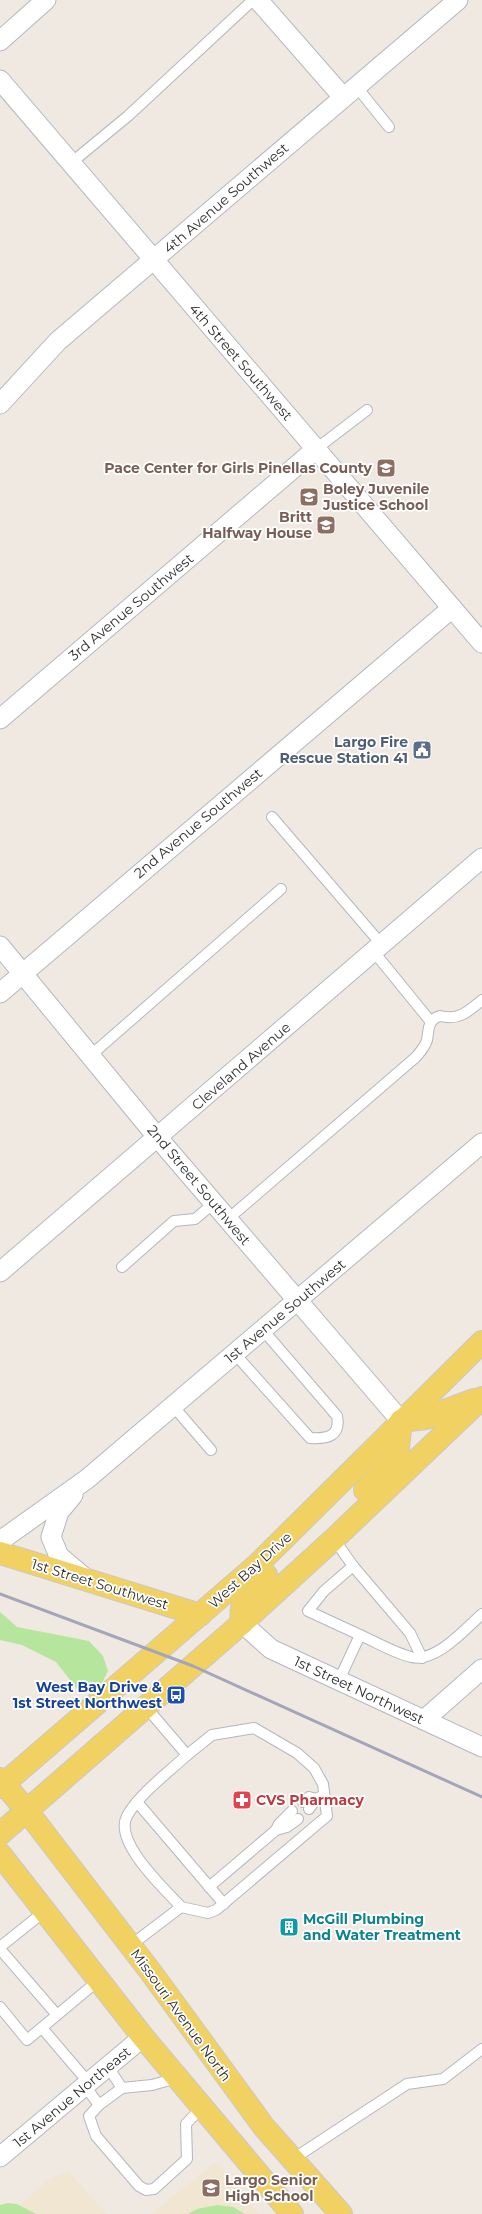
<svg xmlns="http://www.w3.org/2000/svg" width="482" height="2214" font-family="Montserrat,sans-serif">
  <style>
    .education { fill: #f0e6d1 }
    .green { fill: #b6e59e }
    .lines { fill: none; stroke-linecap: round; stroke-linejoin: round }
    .service-casing { stroke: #b4b7c1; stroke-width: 12 }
    .minor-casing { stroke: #b4b7c1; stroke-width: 21 }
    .primary-casing { stroke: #c9c9c9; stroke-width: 24 }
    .service { stroke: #fff; stroke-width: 10 }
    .minor { stroke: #fff; stroke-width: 19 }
    .primary { stroke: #f2d163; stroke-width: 22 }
    .rail { stroke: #a3a6b8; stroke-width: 3 }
    .labels { text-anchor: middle; stroke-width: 3.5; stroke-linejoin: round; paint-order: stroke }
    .street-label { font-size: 14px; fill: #2e2e2e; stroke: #fff }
    .education-label { font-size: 14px; font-weight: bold; fill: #785e54; stroke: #fff; text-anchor: end }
    .service-label { font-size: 14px; font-weight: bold; fill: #4e5e75; stroke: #fff; text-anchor: end }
    .transit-label { font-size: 14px; font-weight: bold; fill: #164399; stroke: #fff; text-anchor: end }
    .health-label { font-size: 14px; font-weight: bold; fill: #be3a42; stroke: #fff; text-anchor: start }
    .culture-label { font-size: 14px; font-weight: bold; fill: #0d838f; stroke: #fff; text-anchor: start }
  </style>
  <rect width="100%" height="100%" fill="#efe9e1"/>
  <!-- education -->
  <g class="education">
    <path d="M216,2162L260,2214H151Z"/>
    <path d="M68,2171L106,2214H9L50,2179Z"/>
  </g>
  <!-- green -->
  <g class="green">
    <path d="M0,1612L17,1627L89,1641L103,1656L108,1671L101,1685L78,1690L56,1662L22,1645L0,1640Z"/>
    <path d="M8,2203L17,2204L36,2214H0V2205Z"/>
    <path d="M217,2205L233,2207L245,2214H188L197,2209Z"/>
  </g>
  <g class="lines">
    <!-- service casing -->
    <g class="service-casing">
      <g id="service">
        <path d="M356,86L389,127"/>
        <path d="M71,163L128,116L253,0"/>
        <path d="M316,449L367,410"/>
        <path d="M272,817L382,945"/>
        <path d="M374,952L431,1022"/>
        <path d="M90,1056L281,889"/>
        <path d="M228,1219L416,1057C420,1052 425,1047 427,1040C429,1030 427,1020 440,1016C459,1021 469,1011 482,1000"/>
        <path d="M122,1267L174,1221L195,1219L214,1203"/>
        <path d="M235,1354L310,1438C326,1439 341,1437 337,1416L263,1330"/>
        <path d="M173,1406L211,1450"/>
        <path d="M334,1539L353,1566"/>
        <path d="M360,1635L308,1611L324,1591L353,1566L410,1633L422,1658"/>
        <path d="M339,1680L360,1635C376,1642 394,1653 411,1657C436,1663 465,1629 482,1614"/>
        <path d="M137,1802L224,1904"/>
        <path d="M303,1802L309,1797L316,1799L324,1795"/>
        <path d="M309,1809L316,1799"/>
        <path d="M276,1830L287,1827L298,1819"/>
        <path d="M209,1887L276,1830L279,1824L292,1811"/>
        <path d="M181,1907C165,1889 113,1842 127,1816C139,1794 169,1772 187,1755"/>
        <path d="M131,1945L181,1907L208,1913L216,1910L327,1816L323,1784L314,1768L297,1753L254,1728L212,1735L187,1755L146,1707"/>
        <path d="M0,1947L45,1911"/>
        <path d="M0,1949L57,2015"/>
        <path d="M0,2007L27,2040L99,1980"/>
        <path d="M42,2028L89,2083"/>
        <path d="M108,2067L122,2088"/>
        <path d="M177,2078L152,2085L122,2088L99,2105L89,2116L96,2136L139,2186L146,2190L154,2189L187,2159L186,2124L201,2108"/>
        <path d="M85,2086L99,2105"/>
        <path d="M293,2159L407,2084L443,2079L482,2049"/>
      </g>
    </g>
    <!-- minor casing -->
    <g class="minor-casing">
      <g id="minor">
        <path d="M258,0L343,97"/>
        <path d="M0,41L46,0"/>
        <path d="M0,80L482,643"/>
        <path d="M0,404L58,341L458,0"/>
        <path d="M0,719L316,449"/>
        <path d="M0,946L158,1138L401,1421"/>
        <path d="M0,993L452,608"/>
        <path d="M0,1272L482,858"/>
        <path d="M73,1495L59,1512L51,1537L59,1556L85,1578"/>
        <path d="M0,1541L87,1479L482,1143"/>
        <path d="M242,1623L271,1649L482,1747"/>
        <path d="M424,1720L482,1669"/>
        <path d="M0,2157L143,2037"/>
      </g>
    </g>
    <!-- primary casing -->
    <g class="primary-casing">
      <g id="primary">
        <path d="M401,1421L426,1418L474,1400"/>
        <path d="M365,1490L397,1457L401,1421"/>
        <path d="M0,1553L200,1615"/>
        <path d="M242,1623C239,1597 249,1591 266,1575"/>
        <path d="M0,1779L27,1811L150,1971L264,2127L341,2214"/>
        <path d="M0,1787L257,1565L482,1342"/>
        <path d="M0,1834L242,1623L334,1539L482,1398"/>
        <path d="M0,1854L143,2037L292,2214"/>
      </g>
    </g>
    <!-- service -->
    <use href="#service" class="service"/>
    <!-- minor -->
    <use href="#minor" class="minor"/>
    <!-- primary -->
    <use href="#primary" class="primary"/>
    <!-- rail -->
    <path class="rail" d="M0,1594L193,1666L482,1797"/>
  </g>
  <!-- icons -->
  <defs>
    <g id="school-square" transform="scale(1)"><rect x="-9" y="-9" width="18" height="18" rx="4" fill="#8d6e63" stroke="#fff"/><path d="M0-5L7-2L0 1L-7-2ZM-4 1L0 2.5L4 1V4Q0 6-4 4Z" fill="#fff"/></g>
    <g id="civic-square" transform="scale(1)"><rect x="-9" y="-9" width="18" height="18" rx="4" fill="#5c6f8a" stroke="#fff"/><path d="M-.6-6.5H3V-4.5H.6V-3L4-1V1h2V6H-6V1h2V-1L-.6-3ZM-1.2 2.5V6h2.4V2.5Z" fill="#fff"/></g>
    <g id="bus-square" transform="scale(1)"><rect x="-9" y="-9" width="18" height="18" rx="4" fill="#1a4fb4" stroke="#fff"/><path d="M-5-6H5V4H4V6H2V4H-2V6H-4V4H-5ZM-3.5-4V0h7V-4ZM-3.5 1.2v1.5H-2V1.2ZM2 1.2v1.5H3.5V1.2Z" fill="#fff"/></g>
    <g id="pharmacy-square" transform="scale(1)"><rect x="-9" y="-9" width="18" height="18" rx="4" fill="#e0444e" stroke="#fff"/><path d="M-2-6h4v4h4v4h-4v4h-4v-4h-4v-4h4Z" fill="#fff"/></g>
    <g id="building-square" transform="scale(1)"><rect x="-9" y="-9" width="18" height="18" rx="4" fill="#0f9aa8" stroke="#fff"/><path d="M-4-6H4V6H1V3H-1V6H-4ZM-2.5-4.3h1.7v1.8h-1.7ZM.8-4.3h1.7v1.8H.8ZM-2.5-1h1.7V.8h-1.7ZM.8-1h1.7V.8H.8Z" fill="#fff"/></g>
  </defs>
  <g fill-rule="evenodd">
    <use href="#school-square" x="386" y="468"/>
    <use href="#school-square" x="309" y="497"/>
    <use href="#school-square" x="326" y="525"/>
    <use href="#civic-square" x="422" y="750"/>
    <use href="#bus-square" x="176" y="1695"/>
    <use href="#pharmacy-square" x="242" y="1800"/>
    <use href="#building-square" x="289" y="1927"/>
    <use href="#school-square" x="211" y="2188"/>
  </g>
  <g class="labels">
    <!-- street labels -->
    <g class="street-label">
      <text transform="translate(226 198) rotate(-41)" y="5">4th Avenue Southwest</text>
      <text transform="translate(241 362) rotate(49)" y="5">4th Street Southwest</text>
      <text transform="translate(131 607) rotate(-40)" y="5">3rd Avenue Southwest</text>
      <text transform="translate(198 823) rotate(-40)" y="5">2nd Avenue Southwest</text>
      <text transform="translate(241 1066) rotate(-41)" y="5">Cleveland Avenue</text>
      <text transform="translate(199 1185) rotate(50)" y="5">2nd Street Southwest</text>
      <text transform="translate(285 1311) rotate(-40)" y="5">1st Avenue Southwest</text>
      <text transform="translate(250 1570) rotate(-42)" y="5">West Bay Drive</text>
      <text transform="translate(100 1584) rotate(17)" y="5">1st Street Southwest</text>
      <text transform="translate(359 1690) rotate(25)" y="5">1st Street Northwest</text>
      <text transform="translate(181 2015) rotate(54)" y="5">Missouri Avenue North</text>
      <text transform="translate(72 2097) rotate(-40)" y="5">1st Avenue Northeast</text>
    </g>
    <!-- education labels -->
    <g class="education-label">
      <text x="372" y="473">Pace Center for Girls Pinellas County</text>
      <text x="323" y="494" text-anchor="start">Boley Juvenile<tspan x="323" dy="16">Justice School</tspan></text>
      <text x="312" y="522">Britt<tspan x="312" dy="16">Halfway House</tspan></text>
      <text x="225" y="2185" text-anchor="start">Largo Senior<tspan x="225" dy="16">High School</tspan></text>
    </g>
    <!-- service labels -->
    <g class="service-label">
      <text x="408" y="747">Largo Fire<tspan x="408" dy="16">Rescue Station 41</tspan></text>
    </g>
    <!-- transit labels -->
    <g class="transit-label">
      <text x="162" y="1692">West Bay Drive &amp;<tspan x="162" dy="16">1st Street Northwest</tspan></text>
    </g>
    <!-- health labels -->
    <g class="health-label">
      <text x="256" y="1805">CVS Pharmacy</text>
    </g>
    <!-- culture labels -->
    <g class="culture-label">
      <text x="303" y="1924">McGill Plumbing<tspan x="303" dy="16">and Water Treatment</tspan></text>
    </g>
  </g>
</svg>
